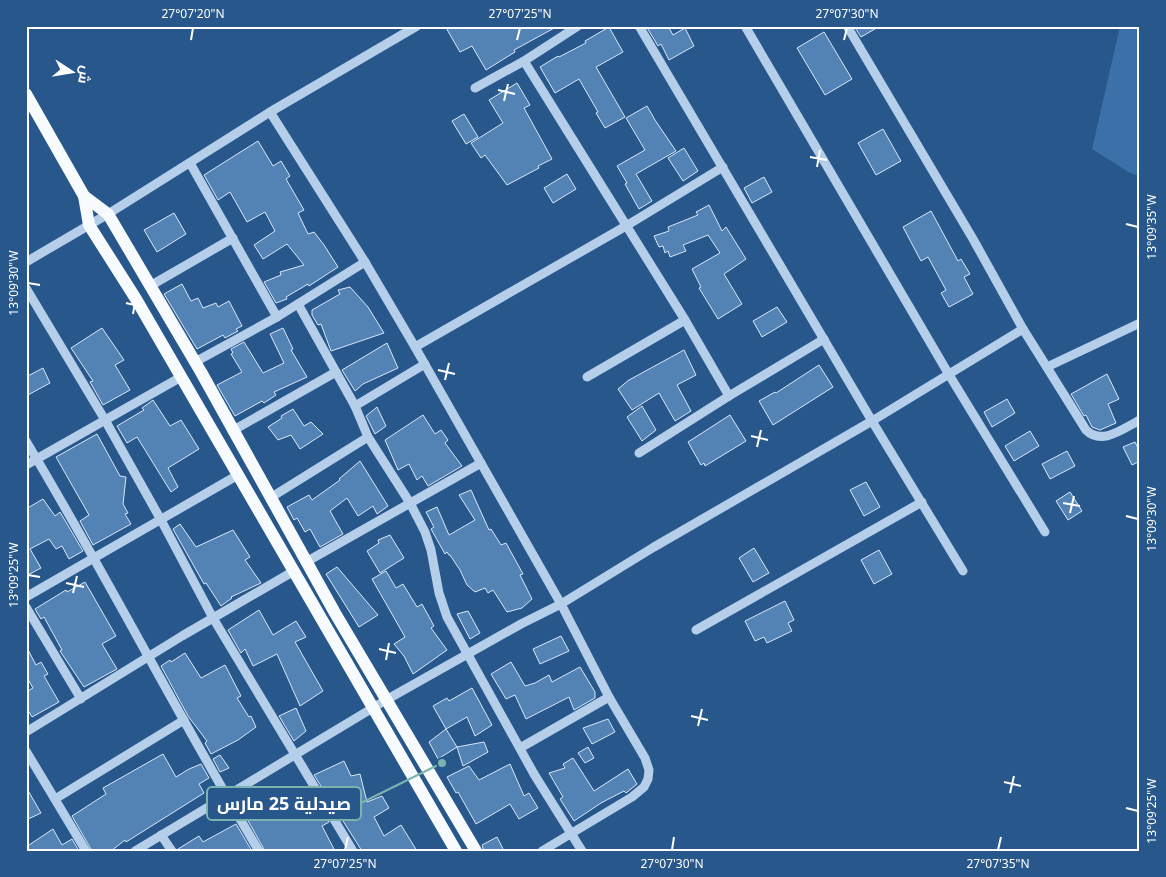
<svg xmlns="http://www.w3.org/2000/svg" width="1166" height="877" font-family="'Noto Sans',Cairo,sans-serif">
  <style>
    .green { fill: #3b71a8 }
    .building { fill: #5382b4; stroke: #d9e8f8 }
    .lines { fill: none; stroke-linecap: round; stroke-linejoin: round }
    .minor { stroke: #b5cfea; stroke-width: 9 }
    .major { stroke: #f8fbfe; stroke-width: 12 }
    .ticks { fill: none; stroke: #fff; stroke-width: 2 }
    .leader { fill: none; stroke: #7bb4af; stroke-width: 2 }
    .callout-dot { fill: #7bb4af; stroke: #27578b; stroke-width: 2 }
    .callout { fill: #27578b; stroke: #7bb4af; stroke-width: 2 }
    .callout-label { font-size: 18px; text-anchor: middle; font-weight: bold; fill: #fff }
    .neatline { fill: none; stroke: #fff; stroke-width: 2 }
    .ticks-label { font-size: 12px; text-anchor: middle; fill: #fff }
  </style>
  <rect width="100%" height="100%" fill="#27578b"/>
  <!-- green -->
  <path class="green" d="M1120,26H1140V176L1130,173L1092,149Z"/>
  <!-- building -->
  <g class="building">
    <path d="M445,26H558L514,50L515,52L486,70L472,46L460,52Z"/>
    <path d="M646,26H668L673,35L685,28L694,46L669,60L661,44L658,46Z"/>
    <path d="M854,26H880L861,37Z"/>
    <path d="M609,27L623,52L596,67L625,117L605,128L596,113L598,112L579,79L555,93L540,67L558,56L559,57L586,43L585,41Z"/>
    <path d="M824,32L852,79L825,95L797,48Z"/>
    <path d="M517,83L530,105L524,108L552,159L538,166L539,168L507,185L485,155L481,158L471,143L503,123L489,100Z"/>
    <path d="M647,106L655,120L676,151L636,174L652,201L639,209L625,184L627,183L617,166L645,150L626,118Z"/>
    <path d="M464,114L478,137L466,144L452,121Z"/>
    <path d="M883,129L901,161L876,175L858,143Z"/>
    <path d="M258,141L273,166L281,161L290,176L286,179L304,210L298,213L308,234L314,232L324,245L338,267L309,286L308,284L286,297L287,299L276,303L264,282L281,275L280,272L304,265L287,244L263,259L254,245L275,231L265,212L247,222L230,192L218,200L204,175Z"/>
    <path d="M684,148L698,171L683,181L668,158Z"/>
    <path d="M567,174L576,189L553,203L544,188Z"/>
    <path d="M764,177L772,192L752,203L744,188Z"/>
    <path d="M709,205L722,231L726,227L746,259L724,274L742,304L718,319L699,288L701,287L692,269L720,253L708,235L683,245L686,251L670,257L668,251L665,253L663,246L659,247L654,236L669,231L668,227L698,215L696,212Z"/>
    <path d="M931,211L958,261L961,259L970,274L964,277L973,294L949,307L941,293L946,290L928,257L921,261L903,227Z"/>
    <path d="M174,213L186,234L157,252L144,230Z"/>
    <path d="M182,284L191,301L198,298L203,308L216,303L218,307L229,301L242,326L236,329L238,331L225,338L223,335L197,349L164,294Z"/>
    <path d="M350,287L368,307L384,333L331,351L321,324L318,325L312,315V310L340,294L338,290Z"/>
    <path d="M777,307L787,322L762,337L753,321Z"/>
    <path d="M102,328L124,360L115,365L130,390L103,405L90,382L93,381L71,348Z"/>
    <path d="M283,328L293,349L291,350L307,377L274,392L276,395L264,403L262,401L235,416L217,385L242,372L231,354L233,353L231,349L244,342L263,373L284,363L270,334Z"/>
    <path d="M387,343L398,368L363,384L355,391L342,370Z"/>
    <path d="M684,350L696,375L677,385L691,411L675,421L659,393L632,410L618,389L629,380Z"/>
    <path d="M819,365L833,387L773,425L759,401L775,392L776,393Z"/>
    <path d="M43,368L50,383L26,396V377Z"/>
    <path d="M1107,374L1119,399L1108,404L1116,423L1100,430L1092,427L1086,415L1084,416L1071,394Z"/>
    <path d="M1007,399L1015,413L992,427L984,412Z"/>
    <path d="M153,400L170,426L181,420L199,449L168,468L178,487L171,492L137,437L127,443L117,426L144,410L142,408Z"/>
    <path d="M642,406L656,430L642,441L627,417Z"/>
    <path d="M377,407L386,426L375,434L366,416Z"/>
    <path d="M293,409L304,426L311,422L323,434L300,449L291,435L278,440L268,427L282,418L281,416Z"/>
    <path d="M423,415L435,434L441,430L448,440L445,443L462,466L428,486L422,476L417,480L409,464L398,470L385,440Z"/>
    <path d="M730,415L746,441L705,466L704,463L701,465L688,442Z"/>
    <path d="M1030,431L1039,446L1014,461L1005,446Z"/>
    <path d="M97,434L120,476L126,477L123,504L128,513L125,514L131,524L93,545L80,521L89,515L56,457Z"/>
    <path d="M1135,442L1140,452V461L1132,465L1123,447Z"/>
    <path d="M1067,451L1075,466L1050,479L1042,464Z"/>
    <path d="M360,461L388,506L377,514L373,506L358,516L347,498L330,511L343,534L320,547L310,529L305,532L297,518L294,520L287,507L309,495L312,500L340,480L339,479Z"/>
    <path d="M866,482L880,507L864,516L850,490Z"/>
    <path d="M471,490L489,530L491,529L501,545L506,543L523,574L520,575L532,599L522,608L507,612L493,590L488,593L485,588L475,592L467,585L460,570L450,555H449L447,552L445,554L431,529L434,527L426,512L437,507L449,535L475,520L459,495Z"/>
    <path d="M1070,492L1082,511L1068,520L1056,501Z"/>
    <path d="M43,499L55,516L60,512L83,551L69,559L62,546L56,549L49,539L30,549L41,568L26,576V509Z"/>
    <path d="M180,524L196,547L233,530L250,557L245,560L261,583L231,597L232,598L221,606L206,583L204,584L173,529Z"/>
    <path d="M390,535L404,558L380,573L367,551L379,543L378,540Z"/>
    <path d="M754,548L769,573L753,582L739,558Z"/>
    <path d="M879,550L892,574L874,584L861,560Z"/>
    <path d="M337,567L378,615L359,627L326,574Z"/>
    <path d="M386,571L396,588L403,584L417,607L422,604L434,626L431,628L447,650L413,674L404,656L394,644L405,637L372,579Z"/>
    <path d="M85,582L116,636L102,644L117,669L84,687L60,651L62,650L44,617L41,619L35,609L66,590L67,592Z"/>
    <path d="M785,601L794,620L788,623L792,631L767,643L764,637L755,641L745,621Z"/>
    <path d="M259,610L273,635L296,621L306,637L295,642L323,691L300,706L277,654L253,666L245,649L241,653L228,630Z"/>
    <path d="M468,611L480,633L470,639L457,614Z"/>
    <path d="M561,636L569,651L540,664L533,649Z"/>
    <path d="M26,646L36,665L41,662L48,674L44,676L59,702L32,717L26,707V692L33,688L26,676Z"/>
    <path d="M185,653L201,678L225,665L241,696L237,698L249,717L251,716L256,727L238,740L211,754L205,743L207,741L188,716L161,666L170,660L171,662Z"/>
    <path d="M511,662L525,686L535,683L549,675L552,682L580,667L595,692V698L574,710L569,697L526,719L515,695L506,699L491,674Z"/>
    <path d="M472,688L492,725L475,736L467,717L446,729L433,706L447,698L449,701Z"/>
    <path d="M296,708L306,731L294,741L279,716Z"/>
    <path d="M608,719L615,732L592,744L583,728Z"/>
    <path d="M446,729L457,747L438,759L429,742Z"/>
    <path d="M484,742L488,752L463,766L457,747Z"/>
    <path d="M588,747L594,758L585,763L578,753Z"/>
    <path d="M163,754L176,777L189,769L201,764L209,778L199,784L204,793L126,842L125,840L111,851H92L72,816L106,794L103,788Z"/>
    <path d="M220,755L229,768L220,772L213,759Z"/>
    <path d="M573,758L594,791L628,769L637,784L626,793L624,791L601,803L574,821L560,799L563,797L549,773L565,768L563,764Z"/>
    <path d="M344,761L351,776L360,774L367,802L382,796L389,808L374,817L384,836L401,825L417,851H362L314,775Z"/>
    <path d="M510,764L524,796L529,793L538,808L519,819L510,804L476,824L458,792L456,793L447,777L469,766L479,780Z"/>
    <path d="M26,787L41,813L26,820Z"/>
    <path d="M293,792L306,816L320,809L329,822L322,826L335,851H265L246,817L276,803Z"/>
    <path d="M236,824L252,851H178V849L199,836L203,842Z"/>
    <path d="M53,829L62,845L72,839L79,851H26V847Z"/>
    <path d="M497,837L504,851H484L482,845Z"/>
  </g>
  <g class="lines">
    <!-- minor -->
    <g class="minor">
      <path d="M639,26L872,421L963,571"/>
      <path d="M745,26L948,373L1045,532"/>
      <path d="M847,26L973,239L1023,329L1086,430C1102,446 1124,428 1140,420"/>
      <path d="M524,61L685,320L729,396"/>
      <path d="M475,88L524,61L578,26"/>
      <path d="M270,112L417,26"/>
      <path d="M190,163L277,317L365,262"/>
      <path d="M26,262L108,214L270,112L365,262L415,347L561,604L609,697L645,758L649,770L648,779L644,787L632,797L542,851"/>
      <path d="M150,286L233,238"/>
      <path d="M26,288L105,420L161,520L213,618L353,851"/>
      <path d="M298,304L355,406"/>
      <path d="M415,347L626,226L723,167"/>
      <path d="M195,362L277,317"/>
      <path d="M1047,367L1140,323"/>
      <path d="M587,377L685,320"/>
      <path d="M232,431L336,372"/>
      <path d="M368,437L410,503L425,532L431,550L439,593L447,617L534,774L582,851"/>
      <path d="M26,441C107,576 178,716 259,851"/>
      <path d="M639,453L729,396L824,339"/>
      <path d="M26,465L181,377"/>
      <path d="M270,498L368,437L355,406L425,364"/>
      <path d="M306,562L481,463"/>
      <path d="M26,597L238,475"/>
      <path d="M26,607L81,699"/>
      <path d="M696,630L922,502"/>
      <path d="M26,732L182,636L294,571"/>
      <path d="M520,748L609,697"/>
      <path d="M26,751L86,851"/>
      <path d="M55,799L184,720"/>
      <path d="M161,835L172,851"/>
      <path d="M135,851L386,700L521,624L561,604L654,547L872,421L1023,329"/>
    </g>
    <!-- major -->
    <g class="major">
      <path d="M26,94L84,196L89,225L136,299L456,851"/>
      <path d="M84,196L108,214L201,372L335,613L476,851"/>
    </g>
  </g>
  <!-- ticks -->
  <path class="ticks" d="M191,40L193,28M517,40L520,28M844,40L847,28M498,90L515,94M504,101L508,84M810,157L827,160M817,167L820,150M1126,224L1138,227M28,283L40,285M126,303L143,307M133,314L136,297M438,370L455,374M445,380L449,363M751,436L768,440M757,447L761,430M1063,503L1080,506M1070,513L1074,496M1126,516L1138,519M28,575L40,577M66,583L84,587M73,593L77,576M379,649L396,653M386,660L389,643M691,716L708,720M698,726L702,709M1004,782L1021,786M1010,793L1014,776M1126,808L1138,811M345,850L348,837M672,850L674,837M998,850L1001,837"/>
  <!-- callouts -->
  <path class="leader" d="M442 763L361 803"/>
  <circle class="callout-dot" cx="442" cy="763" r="5"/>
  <rect class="callout" x="207" y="787" width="154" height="33" rx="5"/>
  <g class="callout-label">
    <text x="284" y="810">صيدلية 25 مارس</text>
  </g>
  <!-- border -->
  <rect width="1166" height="877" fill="none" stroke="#27578b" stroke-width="55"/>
  <!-- north arrow -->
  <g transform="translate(72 72) rotate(102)" stroke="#27578b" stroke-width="4" paint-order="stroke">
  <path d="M0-4L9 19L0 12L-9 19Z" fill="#ffffff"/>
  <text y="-8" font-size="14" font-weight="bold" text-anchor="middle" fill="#ffffff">ش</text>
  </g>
  <rect x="28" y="28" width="1110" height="822" class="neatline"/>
  <g class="ticks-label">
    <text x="193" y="18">27°07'20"N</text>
    <text x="520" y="18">27°07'25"N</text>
    <text x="847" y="18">27°07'30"N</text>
    <text transform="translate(1152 227) rotate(-90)" y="4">13°09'35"W</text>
    <text transform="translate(14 283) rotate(-90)" y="4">13°09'30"W</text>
    <text transform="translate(1152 519) rotate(-90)" y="4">13°09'30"W</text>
    <text transform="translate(14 575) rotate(-90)" y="4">13°09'25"W</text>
    <text transform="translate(1152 811) rotate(-90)" y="4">13°09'25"W</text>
    <text x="345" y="868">27°07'25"N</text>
    <text x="672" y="868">27°07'30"N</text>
    <text x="998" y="868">27°07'35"N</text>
  </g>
</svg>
